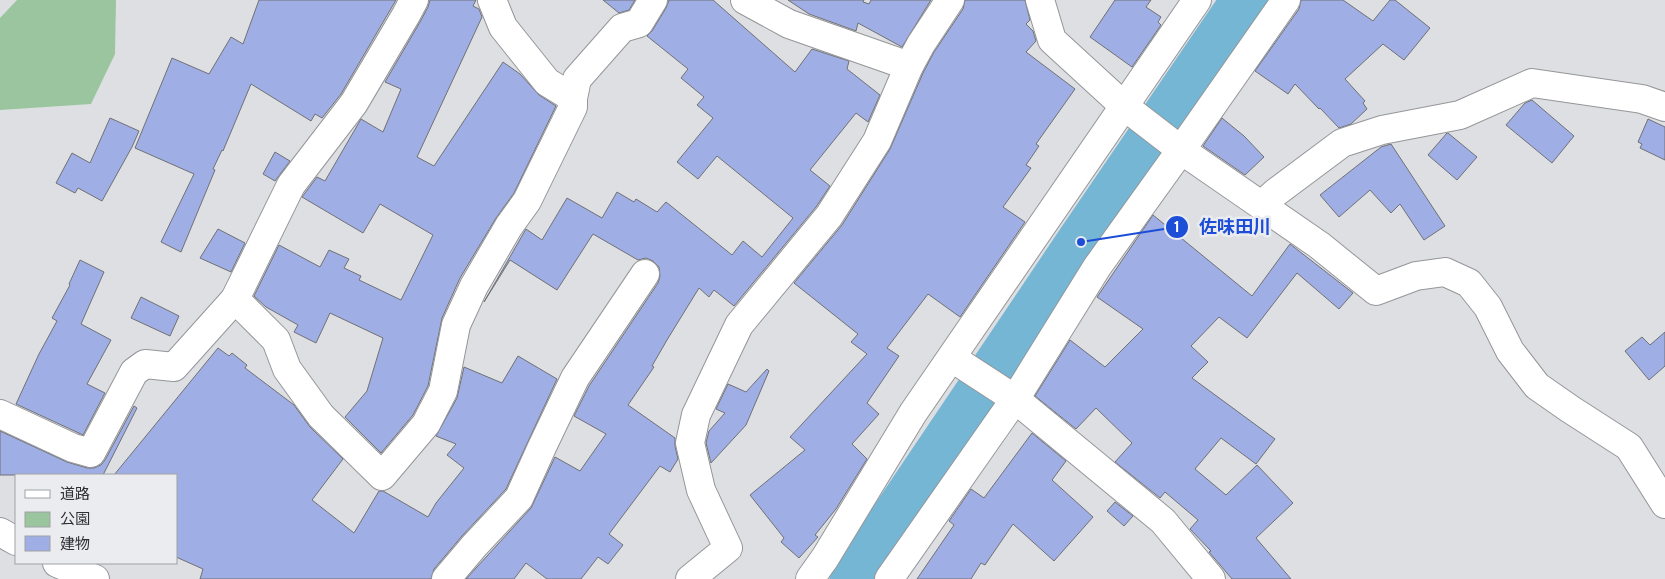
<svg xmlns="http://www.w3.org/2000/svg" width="1665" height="579" font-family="Overpass,'Noto Sans JP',sans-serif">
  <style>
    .green { fill: #9bc59f }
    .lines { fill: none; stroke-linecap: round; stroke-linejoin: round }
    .river { stroke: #74b6d4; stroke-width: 49 }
    .building { fill: #9faee4; stroke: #707174 }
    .minor-casing { stroke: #959699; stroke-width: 30 }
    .minor { stroke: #fff; stroke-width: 28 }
    .leader { fill: none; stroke: #1d4ed8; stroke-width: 2 }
    .callout-dot { fill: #1d4ed8; stroke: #ebecf0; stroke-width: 2 }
    .mark-label { font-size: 15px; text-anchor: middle; font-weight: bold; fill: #fff }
    .callout-label { font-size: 18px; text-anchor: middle; font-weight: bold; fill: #1d4ed8; stroke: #ebecf0; stroke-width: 5; stroke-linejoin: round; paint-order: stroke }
  </style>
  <rect width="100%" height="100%" fill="#dedfe2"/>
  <!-- green -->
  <path class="green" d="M17,0H116L115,54L91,104L0,110V18Z"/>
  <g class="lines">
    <!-- river -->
    <path class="river" d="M854,579L1081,242L1246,0"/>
  </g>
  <!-- building -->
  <g class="building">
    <path d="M259,0H396L341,94L322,118L315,114L311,121L251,84L223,151L222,150L213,169L215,170L181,252L161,242L194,174L135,148L172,58L209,74L231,37L243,44Z"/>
    <path d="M430,0H476L473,6L479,9L482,17L417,157L434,166L503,62L520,74L539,95L556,106L514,193L496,218L460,278L442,318L428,386L413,415L381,453L345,417L367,391L383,338L330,313L316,343L294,332L298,325L266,307L254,296L279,245L320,267L329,250L349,259L344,268L361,276L359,280L401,300L433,235L380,204L363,233L302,197L317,177L325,181L361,119L383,132L401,89L385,82L420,22L428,7Z"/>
    <path d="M603,0H635L629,10L619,13Z"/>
    <path d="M669,0H713L795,72L812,49L849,61L847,69L880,95L868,122L856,113L810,170L830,186L816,207L734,306L714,290L709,297L699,288L667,340L652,366L654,367L628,405L675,438V446L678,459L670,472L660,466L609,534L623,545L608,564L598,557L581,579H547L526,563L514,579H466L531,508L555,457L580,471L606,434L574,416L589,386L658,283L660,276L659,267L653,261L646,258L638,260L593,234L557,290L510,260L484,302L526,229L542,240L567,198L602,218L617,192L634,202L636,199L657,212L666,202L732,255L743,241L762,257L793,218L717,156L698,179L677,162L713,118L697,105L704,97L681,78L688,69L647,36L652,31L666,8Z"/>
    <path d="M788,0H864L863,2L869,4L871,0H931L902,47L858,23L856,31L809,14Z"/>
    <path d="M965,0H1025L1030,20L1026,24L1033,31L1036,41L1026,52L1075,89L1036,144L1039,146L1026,165L1031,168L1003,207L1025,222L960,317L928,294L887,348L899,356L867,403L879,414L852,444L867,459L836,509L815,535L818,537L799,558L781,542L784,538L750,495L805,450L790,437L867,354L851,342L858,334L794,283L842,225L890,149L923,73L934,52L963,9Z"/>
    <path d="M1115,0H1151L1146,7L1161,17L1158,22L1161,25L1132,67L1090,37Z"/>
    <path d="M1301,0H1343L1373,21L1390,0H1395L1430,28L1404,60L1383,44L1345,79L1365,101L1363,103L1367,109L1351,124L1339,128L1320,108L1319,109L1295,84L1288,94L1255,71L1299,9Z"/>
    <path d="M1532,100L1574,136L1552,163L1506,125L1525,103Z"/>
    <path d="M110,118L139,131L132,147L102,201L78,188L75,193L56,183L72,153L90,163Z"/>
    <path d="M1222,118L1244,136L1264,157L1245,175L1203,146Z"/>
    <path d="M1648,119L1665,127V160L1640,148L1642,144L1638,142Z"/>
    <path d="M1447,133H1448L1477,157L1457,180L1428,155Z"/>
    <path d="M1391,144L1445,226L1424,240L1400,204L1391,213L1370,190L1339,217L1320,195L1381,147Z"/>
    <path d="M275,152L290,161L275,181L263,174Z"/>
    <path d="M1153,215L1252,296L1290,244L1353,293L1339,309L1297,273L1247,338L1219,317L1191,346L1208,362L1192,378L1275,439L1256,464L1221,438L1195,469L1226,495L1257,465L1293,503L1256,538L1291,579H1232L1209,552L1211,551L1190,529L1198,520L1165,492L1160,498L1115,462L1132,443L1096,408L1076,429L1035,396L1070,340L1105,367L1143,329L1097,297Z"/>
    <path d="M218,229L245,243L231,272L200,258Z"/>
    <path d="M80,260L104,272L81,324L111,340L87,384L105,393L83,435L16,404L39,354L57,321L52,318L70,285L69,284Z"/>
    <path d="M141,297L179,316L170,336L131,318Z"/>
    <path d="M1665,332V366L1649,380L1625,351L1642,337L1650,345Z"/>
    <path d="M218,348L229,356L232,353L247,365L245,368L294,405L310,427L343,459L312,500L354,533L379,491H383L428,517L436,503L464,468L447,455L456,444L436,436L457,398L464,367L502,383L518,356L557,379L506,489L462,536L434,569L431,579H200L203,569L176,557V475H114Z"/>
    <path d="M767,369L769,371L746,425L711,463L706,443L709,431L725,413L716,409L728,384L746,392Z"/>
    <path d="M134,406L137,408L103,475H0V431L67,462L87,468H94L101,465L105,460Z"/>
    <path d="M1032,433L1066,461L1052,480L1093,517L1054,561L1013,524L985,565L981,563L971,579H917L954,525L949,521L971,489L984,498Z"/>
    <path d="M1115,502L1133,516L1124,526L1107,511Z"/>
  </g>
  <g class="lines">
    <!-- minor casing -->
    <g class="minor-casing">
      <g id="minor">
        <path d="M492,0L503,27L547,82L573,98"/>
        <path d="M745,0L789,24L909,66"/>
        <path d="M1040,0L1052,40L1124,106L1181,150L1319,245L1376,291L1416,276L1445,272L1469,283L1488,307L1510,351L1537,386L1570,409L1629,447L1665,504"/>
        <path d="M1262,205L1275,193L1342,143L1382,130L1460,115L1532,83L1642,99L1665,107"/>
        <path d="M235,299L276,340L287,369L321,416L382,476L426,424L443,391L456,325L474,286L509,226L527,201L573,107V98L577,79L622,28L639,23L653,0"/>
        <path d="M952,358L1015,399L1163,521L1211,579"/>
        <path d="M0,414L73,448L91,453L134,372L145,364L174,367L235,299L291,185L354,103L406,15L414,0"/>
        <path d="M0,532L16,541"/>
        <path d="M57,563L95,579"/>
        <path d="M446,579L474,546L519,498L542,447L575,378L645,274"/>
        <path d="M690,579L728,548L701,490L690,443L696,415L739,325L829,216L877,141L909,66L921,44L950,0"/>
        <path d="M810,579L825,558L913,413L1197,0"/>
        <path d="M889,579L1015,399L1097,267L1181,150L1286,0"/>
      </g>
    </g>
    <!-- minor -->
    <use href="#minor" class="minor"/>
  </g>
  <!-- callouts -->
  <path class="leader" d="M1081 242L1177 227"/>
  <g class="callout-dot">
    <circle cx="1081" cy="242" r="5"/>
    <circle cx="1177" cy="227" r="12"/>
  </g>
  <g class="mark-label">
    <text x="1177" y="232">1</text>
  </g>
  <g class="callout-label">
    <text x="1235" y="233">佐味田川</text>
  </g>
  <!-- legend -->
  <rect x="15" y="474" width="162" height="90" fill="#ebecf0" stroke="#a0a1a4"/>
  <rect x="25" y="490" width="25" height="8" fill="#ffffff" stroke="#a0a1a4"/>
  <text x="60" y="499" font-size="15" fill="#303032">道路</text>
  <rect x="25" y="512" width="25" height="15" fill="#9bc59f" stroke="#a0a1a4"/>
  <text x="60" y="524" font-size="15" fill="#303032">公園</text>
  <rect x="25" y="536" width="25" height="15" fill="#9faee4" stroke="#a0a1a4"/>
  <text x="60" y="549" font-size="15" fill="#303032">建物</text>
</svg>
